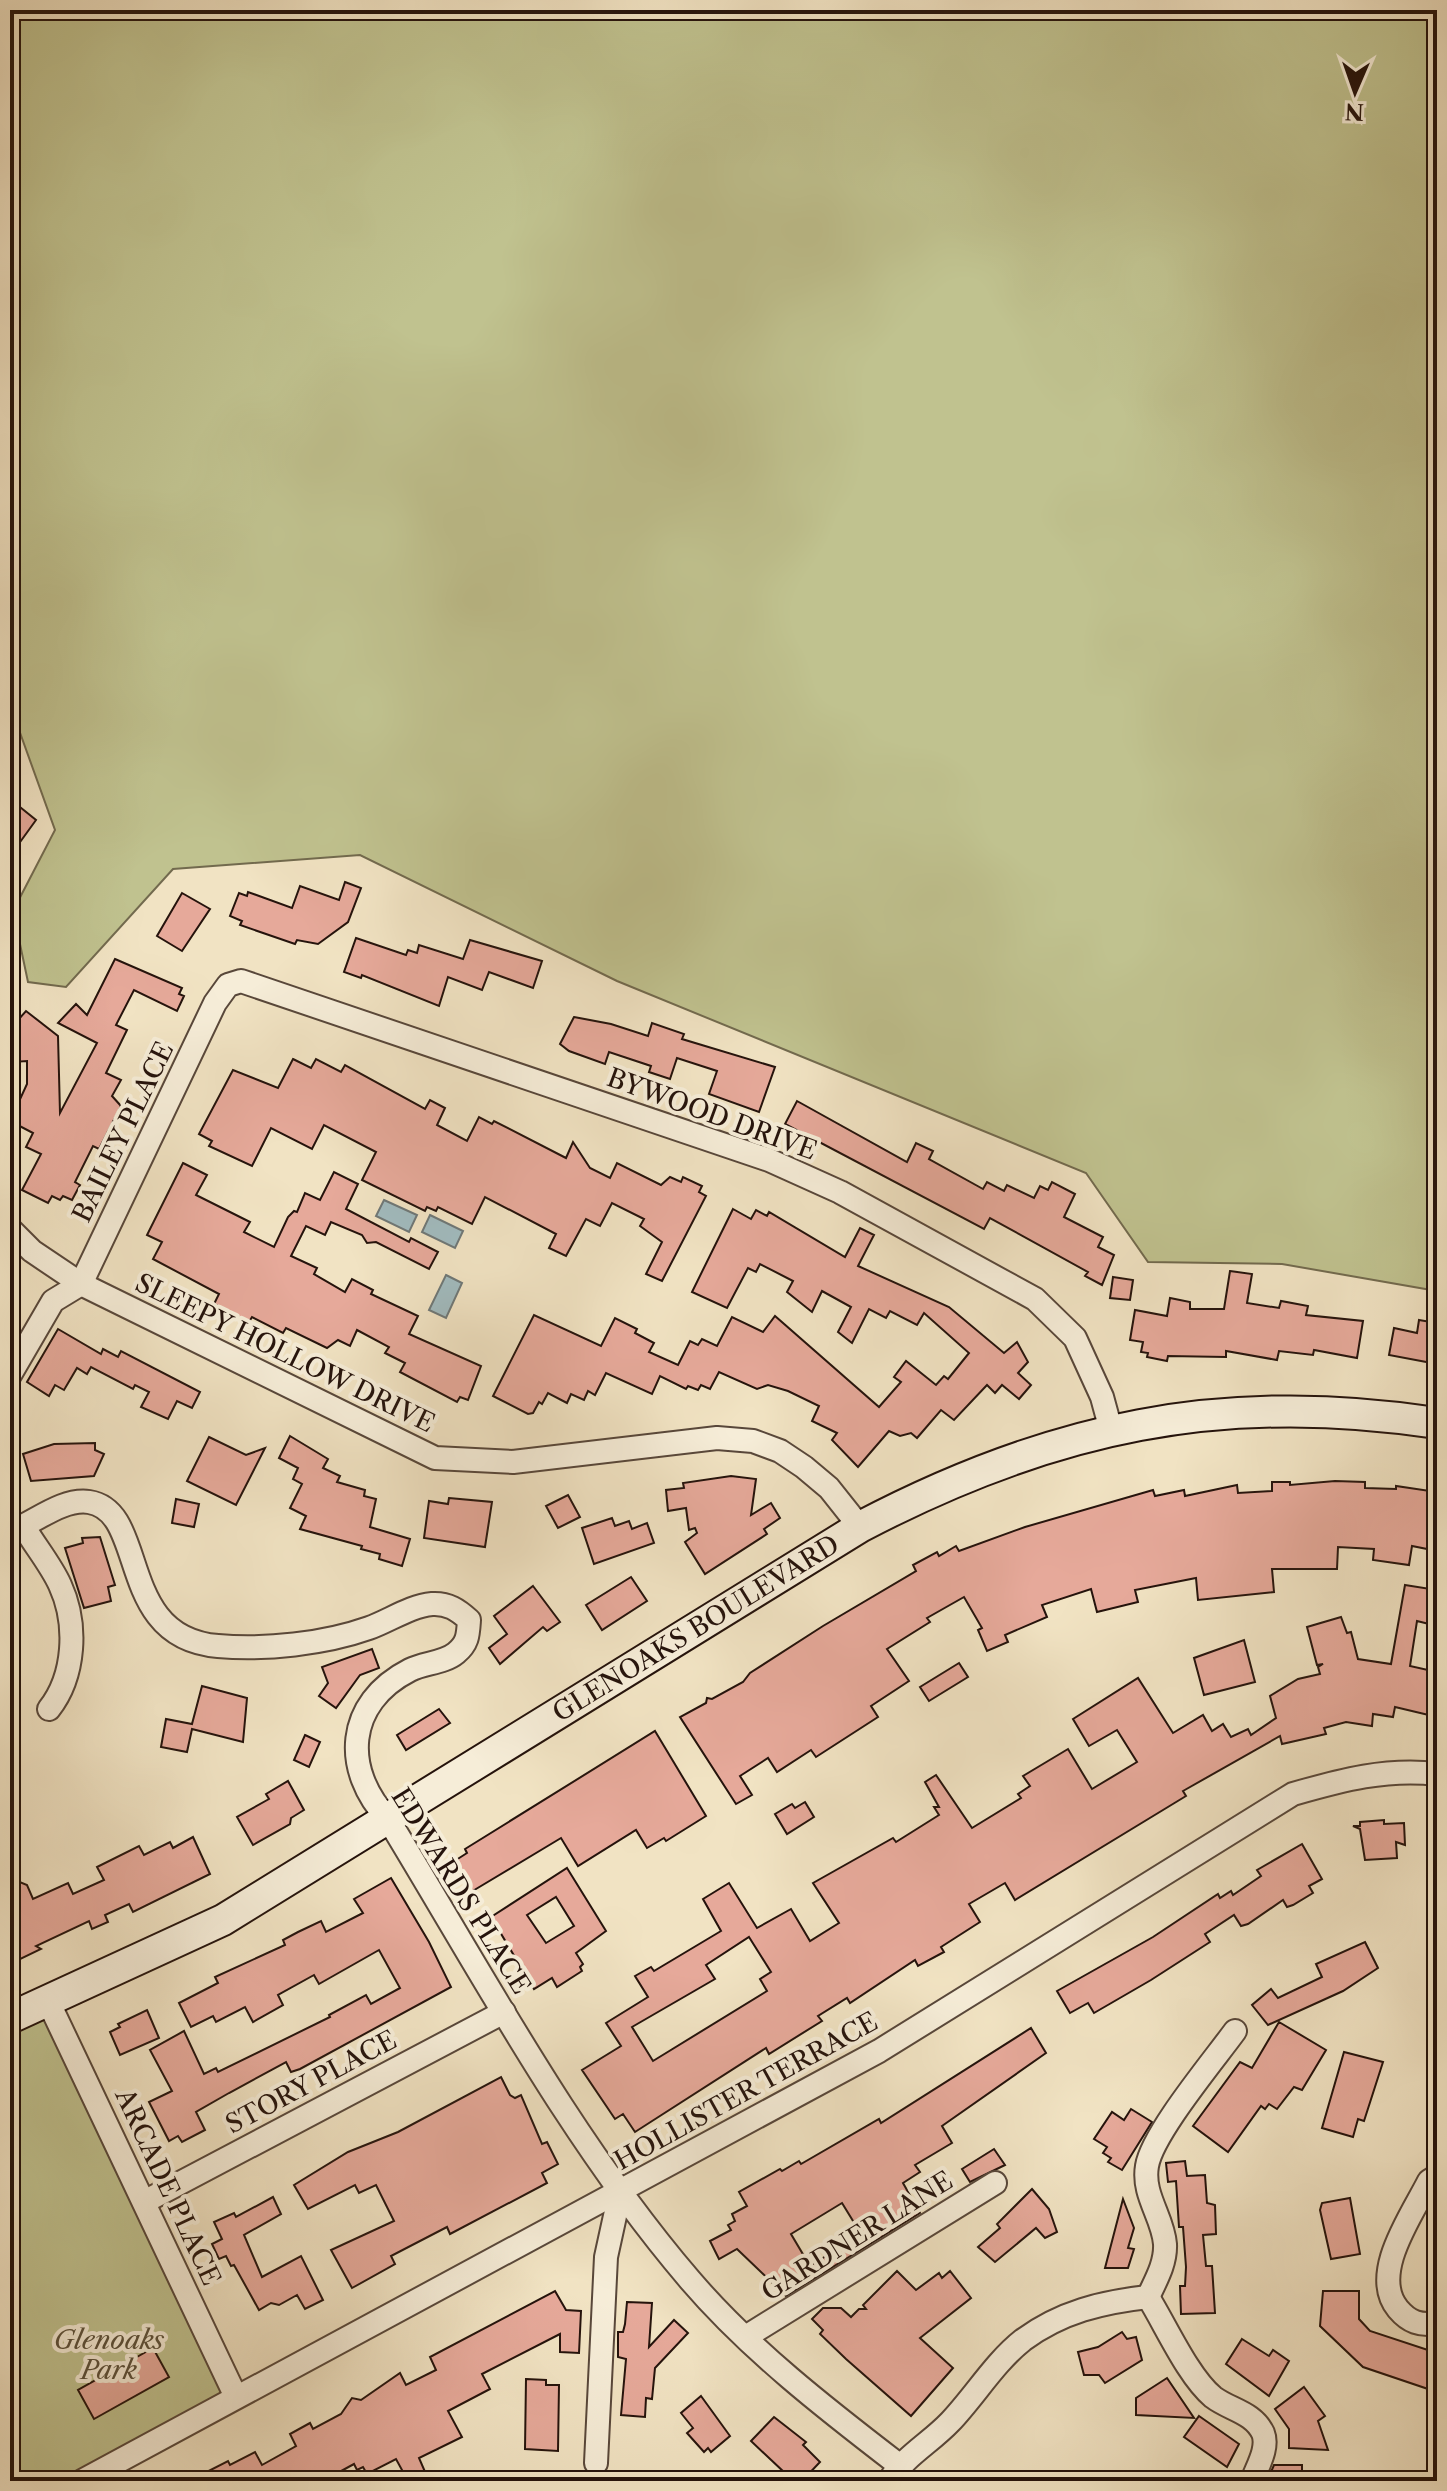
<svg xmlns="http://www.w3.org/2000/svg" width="1447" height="2491" font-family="'Libre Caslon Text',serif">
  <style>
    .green { fill: #c0c28f; stroke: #726a4e; stroke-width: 2 }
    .water { fill: #a1bbbf; stroke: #6f7877; stroke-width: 2 }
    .building { fill: #e6a99a; stroke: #25130c; stroke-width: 2; fill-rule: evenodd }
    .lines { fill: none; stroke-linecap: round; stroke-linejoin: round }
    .street-casing { stroke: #58473a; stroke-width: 26 }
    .secondary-casing { stroke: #25130c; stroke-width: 34 }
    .street { stroke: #f6edd8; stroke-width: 22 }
    .secondary { stroke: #f6edd8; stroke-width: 30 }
    .labels { text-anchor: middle; stroke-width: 8; stroke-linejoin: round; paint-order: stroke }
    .street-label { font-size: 26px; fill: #25130c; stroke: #f6edd8 }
    .park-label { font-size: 26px; font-style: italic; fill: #5b503a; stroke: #f6edd8 }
  </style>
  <rect width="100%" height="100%" fill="#f1e3c3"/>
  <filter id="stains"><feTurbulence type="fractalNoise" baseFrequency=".0025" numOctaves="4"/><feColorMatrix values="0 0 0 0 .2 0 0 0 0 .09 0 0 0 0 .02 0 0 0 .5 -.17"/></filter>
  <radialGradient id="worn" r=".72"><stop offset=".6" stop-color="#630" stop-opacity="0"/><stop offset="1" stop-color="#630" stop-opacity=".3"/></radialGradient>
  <!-- green -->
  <g class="green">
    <path d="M10,10H1437V1291L1282,1264L1148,1262L1086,1173L617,981L360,855L173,869L66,987L28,982L13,911L55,830L19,730L10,724Z"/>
    <path d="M48,2001L236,2397L82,2481H10V2018Z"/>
  </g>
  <!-- water -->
  <g class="water">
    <path d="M384,1200L417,1215L409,1232L376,1216Z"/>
    <path d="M430,1215L463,1231L455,1248L422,1232Z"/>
    <path d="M446,1275L462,1283L446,1318L429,1310Z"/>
  </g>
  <!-- building -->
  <g class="building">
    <path d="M10,799L36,820L10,856Z"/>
    <path d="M345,882L361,888L348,922L318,944L297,940L295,944L240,925L242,921L230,916L239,893L247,896L248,892L292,908L300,886L339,900Z"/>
    <path d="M182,893L210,909L182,951L157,936Z"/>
    <path d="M356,938L406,955L408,950L417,953L419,945L463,959L470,940L542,961L533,988L489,972L482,990L448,977L439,1006L362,975L361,978L344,972Z"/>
    <path d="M115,959L182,988L179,994L184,996L177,1011L134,990L116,1025L127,1030L106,1073L121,1080L112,1096L121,1106L99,1149L93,1146L75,1182L80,1185L72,1200L63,1196L60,1200L52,1196L48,1203L22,1190L41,1154L26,1147L33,1133L10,1121L27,1084V1061L13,1062L11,1028L26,1011L58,1036L60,1113L97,1043L58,1023L76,1004L87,1015Z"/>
    <path d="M574,1017L611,1024L648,1036L652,1023L684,1034L682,1039L775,1067L759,1112L709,1094L717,1071L677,1058L670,1079L649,1072L651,1066L609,1052L605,1064L569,1051L560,1044Z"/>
    <path d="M293,1059L311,1068L316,1059L341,1072L345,1065L425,1109L430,1100L445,1108L437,1125L467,1141L479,1117L492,1124L494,1121L566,1158L573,1142L590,1168L610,1178L617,1163L661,1185L670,1177L681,1182L683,1177L702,1186L699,1192L706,1196L662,1281L646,1274L662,1242L640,1226L644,1219L612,1203L600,1226L586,1219L566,1256L549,1248L556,1234L485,1197L472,1224L438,1207L436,1211L427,1207L425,1211L362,1180L376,1152L324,1125L312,1149L271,1128L252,1166L209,1146L212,1141L199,1134L233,1070L278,1088Z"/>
    <path d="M797,1101L907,1162L916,1143L933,1151L929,1159L983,1189L987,1182L1004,1191L1007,1185L1034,1198L1040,1186L1048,1190L1052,1182L1075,1194L1064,1217L1103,1237L1098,1247L1114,1255L1102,1285L1085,1276L1088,1272L990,1218L984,1229L785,1124Z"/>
    <path d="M183,1163L207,1175L196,1195L250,1222L244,1232L274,1247L288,1217L294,1211L297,1212L305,1193L320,1200L334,1172L358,1184L346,1209L409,1242L411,1238L438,1252L429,1269L376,1242L367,1243L362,1235L331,1222L325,1235L306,1226L291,1256L317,1268L314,1274L345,1292L352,1279L373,1290L371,1294L418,1316L409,1334L481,1366L468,1400L460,1397L457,1402L400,1372L405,1363L385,1353L389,1347L357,1330L350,1346L338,1340L327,1348L286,1328L283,1333L252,1317L249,1322L214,1304L219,1294L153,1259L162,1242L147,1235Z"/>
    <path d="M733,1209L751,1219L756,1210L767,1216L769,1212L845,1257L860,1228L874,1235L858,1266L949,1307L1004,1353L1017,1342L1028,1362L1018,1373L1031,1385L1019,1399L1002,1385L995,1393L987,1385L954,1420L941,1410L917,1438L911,1433L900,1436L889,1431L858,1467L832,1440L837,1433L812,1421L819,1406L788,1391L768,1385L757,1389L719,1372L710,1389L701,1385L698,1390L688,1386L686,1389L660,1376L652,1394L606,1373L595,1395L588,1391L584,1400L571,1394L567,1403L548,1393L542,1404L539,1402L533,1413L528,1414L493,1396L534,1315L601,1346L615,1318L637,1329L635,1333L654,1343L649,1352L678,1365L690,1341L698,1345L702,1339L717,1346L732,1317L763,1332L775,1316L879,1407L901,1382L894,1377L906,1361L936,1385L944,1376L948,1379L969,1353L924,1313L917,1325L890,1311L886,1318L869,1309L852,1343L838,1332L851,1307L822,1291L812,1312L787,1292L793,1281L760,1264L756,1272L748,1268L727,1308L692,1292Z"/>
    <path d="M1230,1271L1252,1274L1247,1303L1279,1308L1281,1301L1308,1306L1306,1315L1363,1321L1357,1358L1314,1350L1313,1355L1279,1351L1277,1360L1226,1351V1357L1168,1356L1167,1361L1147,1357L1148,1353L1141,1352L1143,1342L1130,1340L1135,1310L1167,1316L1170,1298L1190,1302V1309H1224Z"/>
    <path d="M1113,1277L1133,1280L1130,1300L1110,1298Z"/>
    <path d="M1419,1320L1437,1323V1364L1389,1355L1394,1328L1417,1333Z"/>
    <path d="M58,1329L101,1354L103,1349L118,1357L121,1351L200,1392L192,1408L177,1401L168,1419L141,1407L149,1392L135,1385L133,1389L91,1367L87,1374L77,1368L64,1390L55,1385L49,1396L27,1382Z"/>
    <path d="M290,1436L328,1459L323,1468L340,1476L337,1482L365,1490L364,1496L376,1499L370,1527L410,1539L402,1566L379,1559L380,1554L361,1549L362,1546L300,1529L306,1516L290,1508L302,1484L293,1479L298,1468L279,1458Z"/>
    <path d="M209,1437L246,1455L265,1448L236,1505L187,1481Z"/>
    <path d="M95,1443V1450L104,1454L94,1476L31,1481L23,1454L54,1444Z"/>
    <path d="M731,1476L756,1479L751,1515L771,1503L780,1518L764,1529L767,1534L705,1574L685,1542L697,1533L695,1528L689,1530L686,1508L668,1511L666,1490L684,1488L683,1483Z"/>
    <path d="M1335,1481L1365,1482V1488L1396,1489V1486L1437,1492V1551L1412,1546L1409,1565L1373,1560L1374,1549L1338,1547L1337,1569H1272L1274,1592L1198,1600L1196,1578L1135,1590L1138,1602L1097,1612L1091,1589L1042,1605L1047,1617L1005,1635L1008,1642L987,1651L978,1630L982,1628L964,1597L927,1618L930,1622L887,1649L909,1681L871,1706L878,1717L816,1757L811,1750L777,1772L768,1758L740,1776L752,1795L736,1804L680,1717L706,1703L707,1698L712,1699L743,1682L750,1673L823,1626L916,1571L913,1565L937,1552L939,1556L956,1546L959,1551L1025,1527L1153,1490L1155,1496L1184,1490L1185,1496L1237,1485L1238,1493L1272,1491V1482H1290V1485Z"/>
    <path d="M568,1495L580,1517L558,1528L546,1506Z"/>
    <path d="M449,1498L492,1502L485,1547L424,1538L429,1501L448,1504Z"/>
    <path d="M176,1499L199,1504L194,1527L172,1523Z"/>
    <path d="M612,1518L615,1526L629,1521L632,1529L647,1523L654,1543L594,1564L582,1528Z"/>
    <path d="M100,1537L115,1585L108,1587L111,1601L84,1608L65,1548L83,1543L82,1538Z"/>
    <path d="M631,1577L647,1601L602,1630L586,1605Z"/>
    <path d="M1405,1585L1437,1590V1626L1417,1621L1410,1666L1437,1672V1717L1395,1707L1393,1717L1373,1714L1372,1726L1346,1722L1324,1728L1326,1734L1282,1744L1280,1736L1183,1791L1186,1796L1015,1900L1005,1883L969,1904L980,1922L941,1947L944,1952L918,1966L915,1960L850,2003L847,1998L818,2016L822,2021L769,2054L766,2048L635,2132L623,2114L615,2119L582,2070L621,2046L606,2023L648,1997L635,1976L651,1967L654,1971L721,1931L703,1899L729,1883L757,1928L791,1909L810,1941L839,1923L813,1883L893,1838L896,1842L939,1815L934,1807H939L925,1782L936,1775L972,1828L1021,1798L1018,1794L1030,1786L1023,1776L1068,1749L1092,1789L1137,1762L1117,1730L1089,1746L1073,1719L1138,1678L1173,1733L1203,1715L1212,1731L1223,1724L1231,1737L1248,1729L1251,1735L1276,1718L1270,1696L1298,1679L1320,1674L1318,1667L1323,1664L1317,1665L1307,1627L1341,1617L1347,1633L1351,1632L1358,1659L1391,1664ZM749,1937L771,1972L760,1979L767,1991L653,2061L632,2027L715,1979L706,1965Z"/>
    <path d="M533,1586L560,1622L547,1631L543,1627L500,1664L489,1648L507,1634L494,1616Z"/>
    <path d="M1244,1640L1255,1682L1204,1695L1194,1658Z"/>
    <path d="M372,1649L379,1668L360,1675L336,1708L319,1696L328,1683L322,1667Z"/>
    <path d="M959,1663L968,1677L929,1701L920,1687Z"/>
    <path d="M202,1686L247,1698L243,1742L192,1729L187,1752L161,1747L166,1719L192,1724Z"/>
    <path d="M439,1709L450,1723L406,1750L397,1735Z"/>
    <path d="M655,1731L706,1816L666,1841L664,1838L647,1848L636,1830L578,1866L561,1838L471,1892L453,1862L467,1853L465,1849Z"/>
    <path d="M305,1735L320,1742L309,1767L294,1760Z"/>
    <path d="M288,1781L304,1810L291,1818L290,1824L253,1845L237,1817L269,1799L266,1794Z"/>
    <path d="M805,1802L814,1817L787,1834L775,1814L792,1804L795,1808Z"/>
    <path d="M1384,1820V1824L1404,1823L1405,1845L1396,1842L1397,1858L1365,1860L1360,1829L1353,1826H1360V1822Z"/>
    <path d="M193,1837L210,1874L133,1912L129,1904L105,1915L108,1922L92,1929L89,1921L36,1946L41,1949L10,1964V1878L27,1885L33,1899L68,1883L73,1894L104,1880L97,1867L139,1846L144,1855L170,1842L173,1848Z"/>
    <path d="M1302,1844L1322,1879L1309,1886L1313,1893L1293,1905L1287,1907L1283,1900L1248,1924L1241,1926L1234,1915L1205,1934L1210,1942L1151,1980L1094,2013L1088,2003L1070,2013L1057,1991L1153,1937L1218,1894L1220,1898L1231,1891L1233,1895L1261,1876L1257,1870Z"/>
    <path d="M567,1868L606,1931L576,1953L583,1964L580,1967L582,1971L557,1987L552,1978L534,1989L491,1917ZM556,1897L574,1926L546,1943L527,1915Z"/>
    <path d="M391,1878L429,1942L451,1987L300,2069L291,2072L286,2062L229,2093L196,2112L205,2130L182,2142L178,2136L169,2141L149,2102L172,2091L150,2050L184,2031L204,2074L216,2068L218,2072L330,2017L329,2015L366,1995L371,2004L400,1988L379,1950L319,1984L314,1975L278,1995L283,2005L253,2022L245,2007L216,2022L213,2016L191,2027L179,2003L218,1983L215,1977L285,1945L283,1940L298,1932L321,1921L326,1932L363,1913L354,1899Z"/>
    <path d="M1365,1942L1378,1968L1343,1991L1268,2025L1252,2005L1271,1989L1278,1998L1322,1977L1316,1964Z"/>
    <path d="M147,2010L159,2038L120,2055L110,2032L120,2027L118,2024Z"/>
    <path d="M1279,2022L1326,2050L1302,2090L1294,2087L1277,2109L1269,2104L1265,2109L1261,2106L1228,2152L1193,2126L1240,2062L1252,2068Z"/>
    <path d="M1031,2028L1046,2053L942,2126L952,2143L915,2165L920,2172L903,2183L920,2213L786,2296L737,2249L719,2259L710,2241L731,2230L728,2225L735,2221L732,2214L747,2206L739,2192L780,2169L782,2171L799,2161L801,2164L879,2119L881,2123ZM842,2203L861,2234L810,2266L791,2234Z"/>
    <path d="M1344,2052L1383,2062L1364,2121L1358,2119L1353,2137L1322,2128Z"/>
    <path d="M501,2077L510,2095L515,2098L521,2095L542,2144L547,2142L558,2164L542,2173L547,2183L450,2234L447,2227L391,2256L395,2264L352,2288L331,2250L394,2221L376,2185L359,2193L355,2185L308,2209L294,2185L348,2152L398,2132Z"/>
    <path d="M1131,2109L1152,2122L1122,2170L1108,2162L1111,2158L1103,2153L1107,2147L1094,2139L1112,2112L1124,2120Z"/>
    <path d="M994,2149L1005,2165L970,2182L962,2169Z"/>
    <path d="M1185,2161L1187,2176L1205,2175L1207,2203L1215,2205L1216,2234L1203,2235L1206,2266H1212L1215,2313L1181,2314L1180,2286H1185L1186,2267L1183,2227H1179L1176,2181L1168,2182L1166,2163Z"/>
    <path d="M1032,2189L1049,2209L1057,2232L1045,2238L1036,2228L995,2262L978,2247L1000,2228L997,2224Z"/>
    <path d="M273,2197L281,2214L244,2235L262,2277L301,2256L323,2300L305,2309L297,2295L279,2305L271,2303L259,2310L234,2265L231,2266L226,2256L219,2259L212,2244L222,2239L214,2222L234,2213L236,2217Z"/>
    <path d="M1350,2198L1360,2254L1331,2259L1320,2210L1322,2203Z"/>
    <path d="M1123,2199L1134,2228L1128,2248L1134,2249L1128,2268H1105Z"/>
    <path d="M897,2271L916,2290L939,2273L942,2278L950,2271L971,2298L920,2338L953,2368L911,2416L846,2359L820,2334L823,2330L812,2319L823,2308H841L851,2317L859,2309H866L863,2305Z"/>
    <path d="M555,2291L566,2310L581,2311L579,2353L560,2352V2334L482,2374L490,2389L448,2411L462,2437L419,2458L429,2481H408L396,2459L367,2474L363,2467L357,2470L354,2464L323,2481H189L228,2461L230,2465L255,2452L262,2465L296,2446L290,2434L310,2423L313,2429L341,2414L352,2398L361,2400L400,2373L406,2385L436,2370L430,2357Z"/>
    <path d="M1323,2291H1359V2319L1370,2331L1437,2353V2392L1363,2367L1320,2326Z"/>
    <path d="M627,2302L652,2303L649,2347L674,2320L688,2333L655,2368L652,2399L646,2398L645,2417L621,2415L626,2359L618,2357V2332H623L625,2324Z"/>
    <path d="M1122,2332L1127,2339L1136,2337L1142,2360L1105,2383L1099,2375H1084L1078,2352L1098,2347Z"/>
    <path d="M1242,2339L1269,2356L1273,2350L1289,2361L1269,2396L1226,2364Z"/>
    <path d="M153,2348L169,2377L94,2419L78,2390Z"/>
    <path d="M1167,2378L1194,2418L1136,2415V2398Z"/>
    <path d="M526,2379L546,2380V2385H559L558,2451L525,2449Z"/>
    <path d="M1304,2387L1325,2416L1318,2421L1328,2450L1289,2448V2429L1275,2409Z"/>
    <path d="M701,2396L730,2436L711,2452L708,2448L704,2452L687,2433L693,2428L681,2413Z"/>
    <path d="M1199,2416L1239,2444L1227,2467L1184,2437Z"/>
    <path d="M774,2417L806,2442L803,2445L820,2462L802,2481H781L786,2474L751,2441Z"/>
    <path d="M1274,2465H1302V2481H1267Z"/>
  </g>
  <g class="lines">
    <!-- street casing -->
    <g class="street-casing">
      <g id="street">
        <path d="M10,1229L32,1251L81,1284L435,1458L513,1462L717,1438L753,1441L780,1451L804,1467L829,1488L860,1527"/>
        <path d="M10,1375L53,1301L81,1284L215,1003L228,985L241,981L769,1160L840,1192L1035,1299L1075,1338L1102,1397L1111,1430"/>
        <path d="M24,1527C35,1546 51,1565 60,1585C78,1624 75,1676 49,1709"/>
        <path d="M10,1532C34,1523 62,1498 89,1502C149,1511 115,1638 218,1646C265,1650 324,1644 369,1628C389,1621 410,1606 432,1604C448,1603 458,1610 469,1620C468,1635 468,1643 456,1653C444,1663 424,1663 410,1670C345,1703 342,1770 388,1819C483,1975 571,2141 690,2280C750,2350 826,2409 899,2465"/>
        <path d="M48,2001L236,2397"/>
        <path d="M1437,2176L1429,2181C1412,2215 1369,2274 1398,2309C1409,2322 1420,2326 1437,2323"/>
        <path d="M144,2202L504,2012"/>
        <path d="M1148,2297C1156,2280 1166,2263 1165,2244C1163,2217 1142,2195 1147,2166C1152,2134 1214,2060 1235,2031"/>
        <path d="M1148,2297C1166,2326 1188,2376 1213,2397C1230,2410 1253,2412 1263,2433C1269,2448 1257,2467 1252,2481"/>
        <path d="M747,2336L995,2183"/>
        <path d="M596,2463L606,2257L620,2193"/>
        <path d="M82,2481L879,2051L1293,1794C1342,1780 1386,1768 1437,1774"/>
        <path d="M889,2481C905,2456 930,2443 950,2422C974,2397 995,2362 1023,2340C1061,2312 1102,2302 1148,2297"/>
      </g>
    </g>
    <!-- secondary casing -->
    <g class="secondary-casing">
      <g id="secondary">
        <path id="s1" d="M10,2018L223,1920L860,1527C1050,1427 1223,1390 1437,1423"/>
      </g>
    </g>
    <!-- street -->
    <use href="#street" class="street"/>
    <!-- secondary -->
    <use href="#secondary" class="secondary"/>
  </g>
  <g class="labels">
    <!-- street labels -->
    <g class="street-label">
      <text transform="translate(712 1114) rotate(20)" y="9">BYWOOD DRIVE</text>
      <text transform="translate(123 1132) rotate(-64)" y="9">BAILEY PLACE</text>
      <text transform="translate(285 1353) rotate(26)" y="9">SLEEPY HOLLOW DRIVE</text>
      <text dy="9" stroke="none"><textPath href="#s1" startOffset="790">GLENOAKS BOULEVARD</textPath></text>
      <text transform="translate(461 1891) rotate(58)" y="9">EDWARDS PLACE</text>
      <text transform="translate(311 2082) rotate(-28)" y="9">STORY PLACE</text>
      <text transform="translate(746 2091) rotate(-29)" y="9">HOLLISTER TERRACE</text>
      <text transform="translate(168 2187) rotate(65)" y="9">ARCADE PLACE</text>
      <text transform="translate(857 2236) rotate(-32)" y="9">GARDNER LANE</text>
    </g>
    <!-- park labels -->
    <g class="park-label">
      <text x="109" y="2349">Glenoaks<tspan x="109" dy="30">Park</tspan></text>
    </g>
  </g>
  <!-- margin -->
  <rect width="1447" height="2491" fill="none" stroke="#f1e3c3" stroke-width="40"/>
  <rect x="12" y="12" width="1423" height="2467" fill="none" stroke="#25130c" stroke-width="4"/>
  <rect x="20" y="20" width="1407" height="2451" fill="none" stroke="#25130c" stroke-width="2"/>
  <!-- north arrow -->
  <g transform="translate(1355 92) rotate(182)" stroke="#f6edd8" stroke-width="6" paint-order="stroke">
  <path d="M0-6L14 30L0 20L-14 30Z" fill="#25130c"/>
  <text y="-12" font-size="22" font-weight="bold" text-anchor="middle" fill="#25130c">N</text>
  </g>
  <rect width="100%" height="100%" filter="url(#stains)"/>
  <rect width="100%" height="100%" fill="url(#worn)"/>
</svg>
